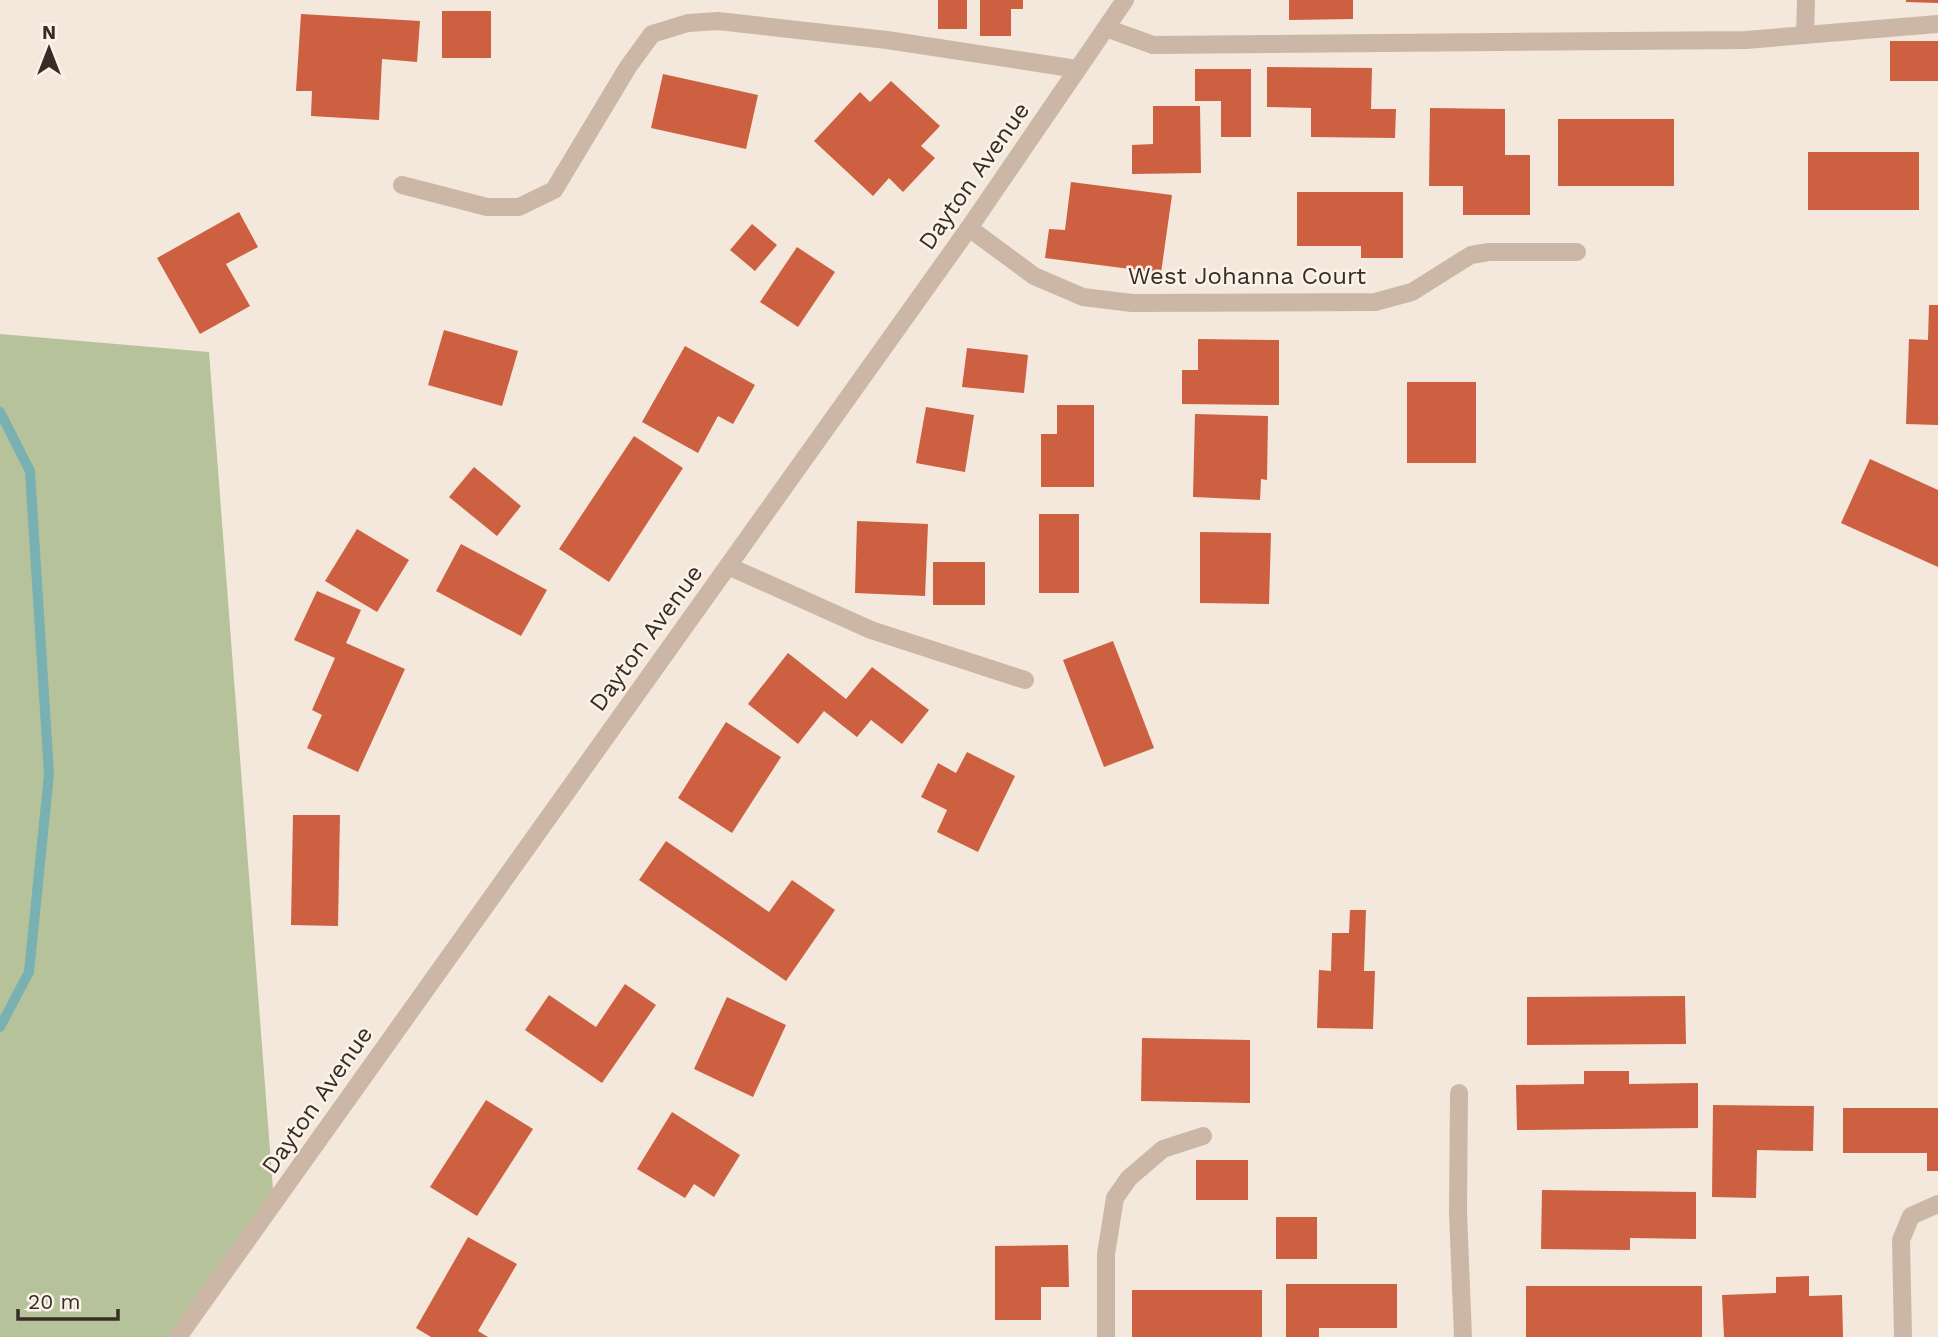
<svg xmlns="http://www.w3.org/2000/svg" width="1938" height="1337" font-family="'Work Sans',sans-serif">
  <style>
    .green { fill: #b6c39a }
    .lines { fill: none; stroke-linecap: round; stroke-linejoin: round }
    .stream { stroke: #79b0b2; stroke-width: 10 }
    .building { fill: #cc6040 }
    .service { stroke: #ccb7a6; stroke-width: 18 }
    .minor { stroke: #ccb7a6; stroke-width: 18 }
    .tertiary { stroke: #ccb7a6; stroke-width: 18 }
    .labels { text-anchor: middle; stroke-width: 5; stroke-linejoin: round; paint-order: stroke }
    .street-label { font-size: 24px; fill: #382c28; stroke: #fbf2e8 }
  </style>
  <rect width="100%" height="100%" fill="#f3e8db"/>
  <!-- green -->
  <path class="green" d="M0,334L209,352L274,1203L187,1337H0Z"/>
  <g class="lines">
    <!-- stream -->
    <path class="stream" d="M0,412L30,471L49,774L29,972L0,1027"/>
  </g>
  <!-- building -->
  <g class="building">
    <rect x="938" y="0" width="29" height="29"/>
    <path d="M980,0H1023V9H1011V36H980Z"/>
    <path d="M1289,0H1353V19L1289,20Z"/>
    <path d="M1906,0H1938V3L1906,2Z"/>
    <rect x="442" y="11" width="49" height="47"/>
    <path d="M301,14L420,21L417,62L382,59L379,120L311,116L312,91H296Z"/>
    <rect x="1890" y="41" width="48" height="40"/>
    <path d="M1267,67L1372,68L1371,109H1396L1395,138L1311,137V108L1267,107Z"/>
    <path d="M1195,69H1251V137H1221V101H1195Z"/>
    <path d="M663,74L758,95L746,149L651,128Z"/>
    <path d="M891,81L940,126L921,146L935,158L903,192L889,178L873,196L814,141L860,92L870,102Z"/>
    <path d="M1153,106H1200L1201,173L1132,174V145L1153,144Z"/>
    <path d="M1430,108L1505,109V155H1530V215H1463V186H1429Z"/>
    <rect x="1558" y="119" width="116" height="67"/>
    <rect x="1808" y="152" width="111" height="58"/>
    <path d="M1071,182L1172,195L1161,273L1045,258L1049,229L1065,230Z"/>
    <path d="M1297,192H1403V258H1361V246H1297Z"/>
    <path d="M239,212L258,247L226,264L250,306L200,334L157,258Z"/>
    <path d="M752,224L777,245L755,271L730,250Z"/>
    <path d="M797,247L835,272L798,327L760,302Z"/>
    <path d="M1929,305H1938V425L1906,424L1909,339L1928,340Z"/>
    <path d="M444,330L518,351L502,406L428,385Z"/>
    <path d="M1198,339L1279,340V405L1182,404V370H1198Z"/>
    <path d="M685,346L755,385L733,424L718,416L698,453L642,422Z"/>
    <path d="M967,348L1028,355L1024,393L962,387Z"/>
    <rect x="1407" y="382" width="69" height="81"/>
    <path d="M1057,405H1094V487H1041V434H1057Z"/>
    <path d="M926,407L974,415L965,472L916,463Z"/>
    <path d="M1195,414L1268,416L1267,480L1261,479L1260,500L1193,497Z"/>
    <path d="M634,436L683,468L609,582L559,549Z"/>
    <path d="M1870,459L1938,490V567L1841,523Z"/>
    <path d="M474,467L521,506L497,536L449,497Z"/>
    <rect x="1039" y="514" width="40" height="79"/>
    <path d="M857,521L928,524L925,596L855,593Z"/>
    <path d="M357,529L409,560L377,612L325,581Z"/>
    <path d="M1200,532L1271,533L1269,604L1200,603Z"/>
    <path d="M461,544L547,590L521,636L436,591Z"/>
    <rect x="933" y="562" width="52" height="43"/>
    <path d="M317,591L361,610L346,643L405,669L358,772L307,748L322,715L312,710L335,658L294,640Z"/>
    <path d="M1113,641L1154,748L1104,767L1063,660Z"/>
    <path d="M788,653L846,699L872,667L929,710L902,744L871,720L857,737L824,711L798,744L748,704Z"/>
    <path d="M726,722L781,757L732,833L678,798Z"/>
    <path d="M967,752L1015,776L978,852L937,832L947,810L921,797L938,763L956,773Z"/>
    <path d="M293,815H340L338,926L291,925Z"/>
    <path d="M666,841L769,912L792,880L835,910L786,981L639,880Z"/>
    <path d="M1350,910H1366L1364,971H1375L1373,1029L1317,1028L1319,970L1331,971L1332,933H1349Z"/>
    <path d="M625,984L656,1005L602,1083L525,1030L549,995L596,1027Z"/>
    <path d="M1685,996L1686,1044L1527,1045V997Z"/>
    <path d="M727,997L786,1025L753,1097L694,1069Z"/>
    <path d="M1142,1038L1250,1040V1103L1141,1101Z"/>
    <path d="M1584,1071H1629V1084L1698,1083V1128L1517,1130L1516,1085L1584,1084Z"/>
    <path d="M486,1100L533,1129L477,1216L430,1187Z"/>
    <path d="M1713,1105L1814,1106L1813,1151L1757,1150L1756,1198L1712,1197Z"/>
    <path d="M1843,1108H1938V1171H1927V1153H1843Z"/>
    <path d="M672,1112L740,1155L714,1197L694,1184L685,1198L637,1169Z"/>
    <rect x="1196" y="1160" width="52" height="40"/>
    <path d="M1542,1190L1696,1192V1239L1630,1238V1250L1541,1249Z"/>
    <rect x="1276" y="1217" width="41" height="42"/>
    <path d="M468,1237L517,1264L478,1331L488,1337H431L416,1328Z"/>
    <path d="M1068,1245L1069,1287H1041V1320H995V1246Z"/>
    <path d="M1809,1276V1296L1842,1295L1843,1337H1724L1722,1295L1776,1293V1277Z"/>
    <path d="M1286,1284H1397V1328H1319V1337H1286Z"/>
    <rect x="1526" y="1286" width="176" height="51"/>
    <rect x="1132" y="1290" width="130" height="47"/>
  </g>
  <g class="lines">
    <!-- service -->
    <g class="service">
      <path d="M1106,28L1153,45L1746,40L1938,24"/>
      <path d="M1805,35L1806,0"/>
      <path d="M402,185L487,207H519L554,190L628,67L652,34L688,23L718,21L887,40L1077,69"/>
      <path d="M728,566L871,630L1025,680"/>
      <path d="M1106,1337V1254L1115,1198L1129,1178L1163,1149L1203,1136"/>
    </g>
    <!-- minor -->
    <g class="minor">
      <path d="M969,228L1034,276L1083,297L1132,303L1375,302L1412,292L1471,255L1489,252H1577"/>
      <path d="M1459,1093L1458,1212L1463,1337"/>
      <path d="M1903,1337L1901,1240L1911,1216L1938,1204"/>
    </g>
    <!-- tertiary -->
    <path class="tertiary" d="M178,1337L969,228L1125,0"/>
  </g>
  <g class="labels">
    <!-- street labels -->
    <g class="street-label">
      <text transform="translate(974 176) rotate(-55)" y="8">Dayton Avenue</text>
      <text x="1247" y="284">West Johanna Court</text>
      <text transform="translate(646 638) rotate(-54)" y="8">Dayton Avenue</text>
      <text transform="translate(317 1100) rotate(-55)" y="8">Dayton Avenue</text>
    </g>
  </g>
  <!-- north arrow -->
  <g transform="translate(49 49)" stroke="#fbf2e8" stroke-width="5" paint-order="stroke">
  <path d="M0-5L12 26L0 18L-12 26Z" fill="#382c28"/>
  <text y="-10" font-size="19" font-weight="bold" text-anchor="middle" fill="#382c28">N</text>
  </g>
  <!-- scale -->
  <path d="M18 1309v10h100v-10" fill="none" stroke="#382c28" stroke-width="3.5"/>
  <text x="28" y="1309" font-size="21" fill="#382c28" stroke="#fbf2e8" stroke-width="5" paint-order="stroke">20 m</text>
</svg>
